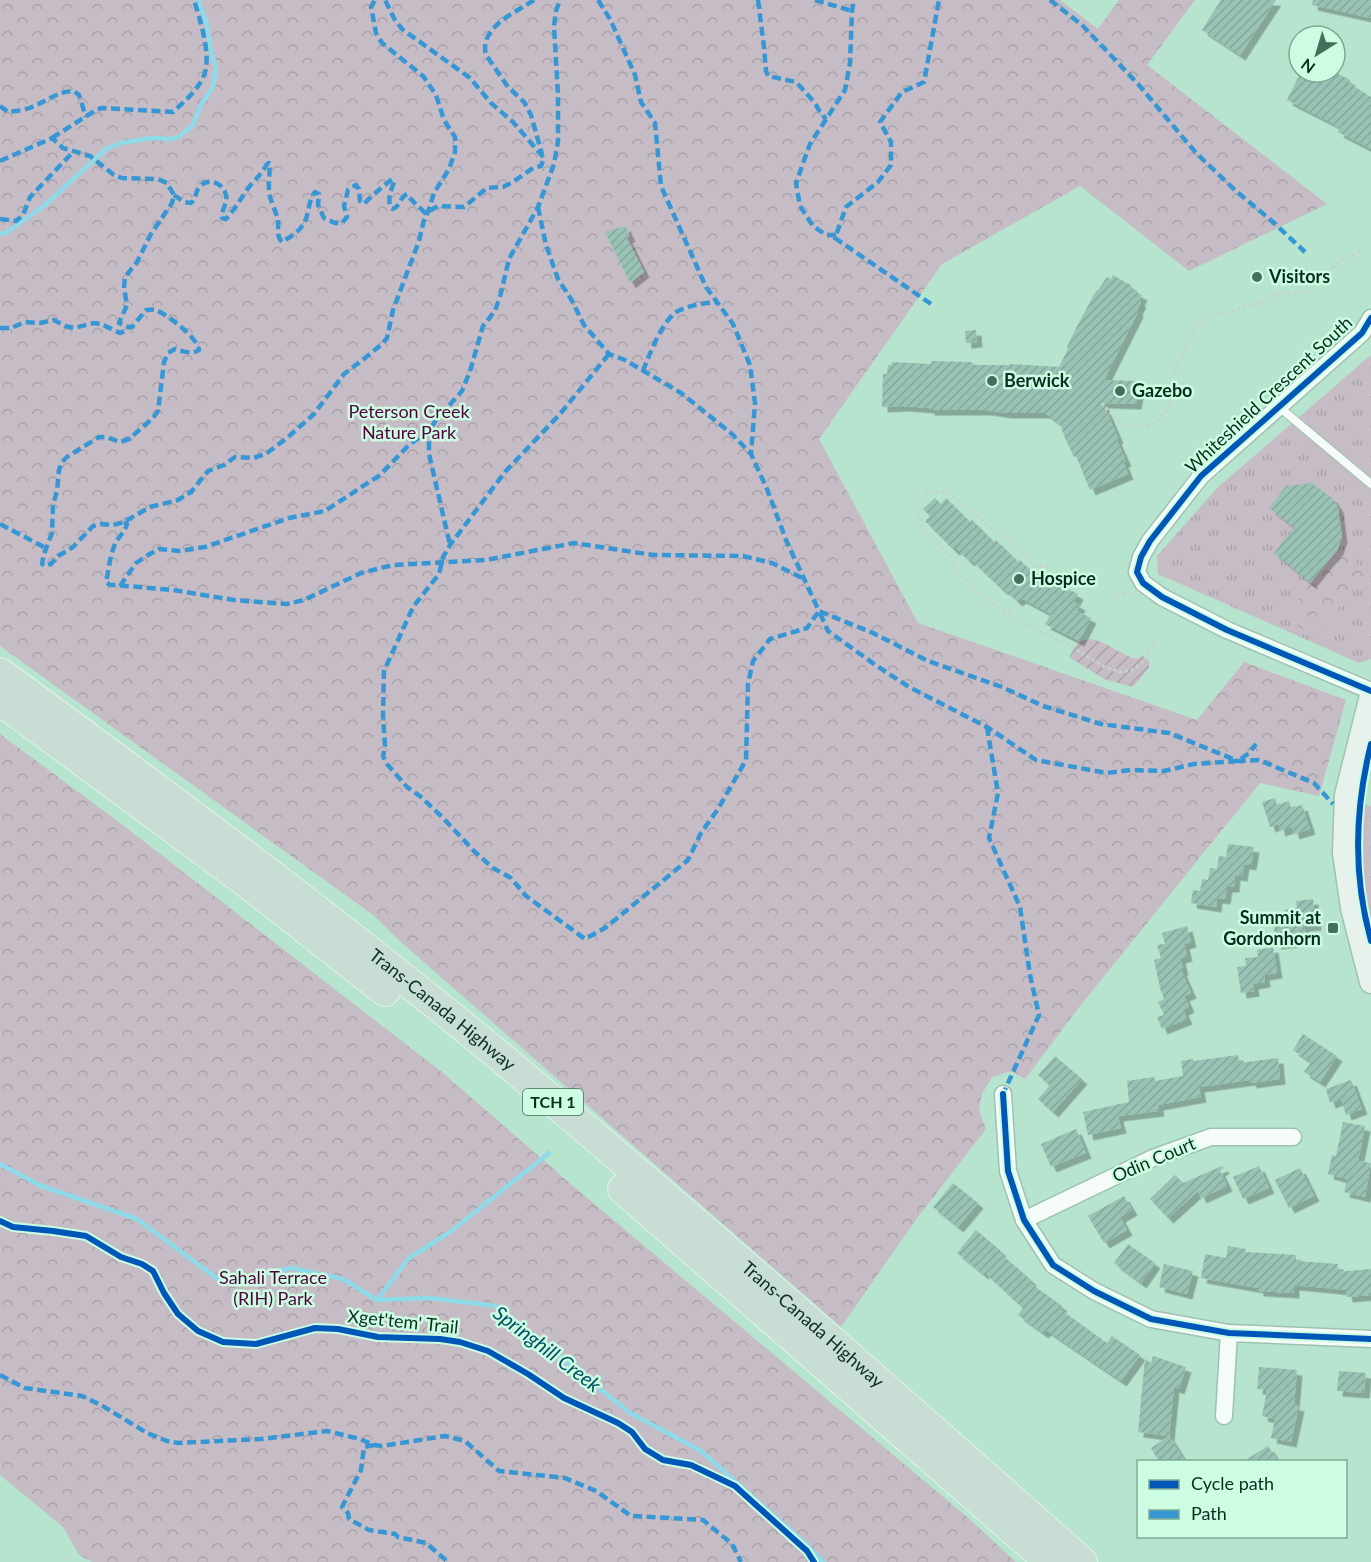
<svg xmlns="http://www.w3.org/2000/svg" width="1371" height="1562" font-family="Lato,sans-serif">
  <style>
    .grass { fill: url(#grass-tufts) }
    .park { fill: url(#park-crowns) }
    .garden { fill: url(#garden-furrows) }
    .lines { fill: none; stroke-linecap: round; stroke-linejoin: round }
    .stream { stroke: #8edae8; stroke-width: 4.5 }
    .building { fill: url(#building-hatch); filter: url(#shadow) }
    .service-casing { stroke: #9dc2b0; stroke-width: 10 }
    .minor-casing { stroke: #9dc2b0; stroke-width: 19 }
    .secondary-casing { stroke: #9dc2b0; stroke-width: 25 }
    .motorway-casing { stroke: #dff3e9; stroke-width: 32 }
    .path { stroke: #c5d4cc; stroke-width: 3; stroke-dasharray: 3 3; stroke-linecap: butt }
    .service { stroke: #f4fbf8; stroke-width: 8 }
    .minor { stroke: #f4fbf8; stroke-width: 16 }
    .secondary { stroke: #e7f2ed; stroke-width: 22 }
    .motorway { stroke: #c8ded4; stroke-width: 30 }
    .quiet { stroke: #3797d5; stroke-width: 4.5; stroke-dasharray: 9 4.5; stroke-linecap: butt }
    .cycleway-casing { stroke: #ccfde3; stroke-width: 10 }
    .cycleway { stroke: #0057b8; stroke-width: 6 }
    .poi-dot { fill: #466e5c; stroke: #ccfde3; stroke-width: 2 }
    .labels { text-anchor: middle; stroke-width: 5; stroke-linejoin: round; paint-order: stroke }
    .shield { fill: #ccfde3; stroke: #446c5a; stroke-width: 1.5 }
    .shield-label { font-size: 16px; font-weight: bold; fill: #092e1f }
    .poi-label { font-size: 18px; font-weight: bold; fill: #092e1f; stroke: #ccfde3; text-anchor: start }
    .street-label { font-size: 18px; fill: #092e1f; stroke: #ccfde3 }
    .park-label { font-size: 18px; fill: #52033e; stroke: #ccfde3 }
    .water-label { font-size: 20px; font-style: italic; fill: #004f63; stroke: #ccfde3 }
  </style>
  <defs>
    <pattern id="grass-tufts" width="24" height="20" patternUnits="userSpaceOnUse" patternTransform="scale(1.5)"><rect width="24" height="20" fill="#c6bcc5"/><path d="M3 7l-1-3M5 7V3M7 7l1-3M15 17l-1-3M17 17v-4M19 17l1-3" fill="none" stroke="#a9a2a9"/></pattern>
    <pattern id="park-crowns" width="20" height="18" patternUnits="userSpaceOnUse" patternTransform="scale(1.5)"><rect width="20" height="18" fill="#c6bcc5"/><path d="M2 6a3 3 0 1 1 6 0M12 15a3 3 0 1 1 6 0" fill="none" stroke="#a9a2a9"/></pattern>
    <pattern id="garden-furrows" width="10" height="10" patternUnits="userSpaceOnUse" patternTransform="scale(1.5)"><rect width="10" height="10" fill="#c6bcc5"/><path d="M-1 1l2-2M0 10L10 0M9 11l2-2" fill="none" stroke="#a9a2a9"/></pattern>
    <pattern id="building-hatch" width="6" height="6" patternUnits="userSpaceOnUse" patternTransform="scale(1.5)"><rect width="6" height="6" fill="#99c2b5"/><path d="M-1 1l2-2M0 6l6-6M5 7l2-2" fill="none" stroke="#82a79b"/></pattern>
    <filter id="shadow"><feDropShadow dx="5.5" dy="5.5" stdDeviation="0" flood-color="#0004"/></filter>
  </defs>
  <rect width="100%" height="100%" fill="#b7e4ce"/>
  <!-- grass -->
  <g class="grass">
    <path d="M1371,355V659L1359,663L1158,574L1157,556L1217,488Z"/>
    <path d="M1358,801L1371,806V933L1360,904L1353,853Z"/>
  </g>
  <!-- park -->
  <g class="park">
    <path d="M0,0H1060L1098,29L1119,0H1195L1147,65L1327,204L1189,271L1080,186L942,264L819,439L918,623L1197,720L1244,662L1346,700L1319,796L1260,783L1080,1006L1025,1079L1011,1071L992,1077L982,1094L979,1110L986,1129L915,1221L841,1327L402,943L373,915L0,646Z"/>
    <path d="M1338,549L1367,572L1314,639L1287,617L1310,583Z"/>
    <path d="M0,734L124,826L443,1073L573,1186L967,1517L1016,1562H92L79,1555L63,1527L0,1475Z"/>
  </g>
  <!-- garden -->
  <path class="garden" d="M1092,639C1109,643 1120,655 1137,659L1143,656L1149,661V668L1133,687L1104,679L1069,657L1079,641Z"/>
  <g class="lines">
    <!-- stream -->
    <g class="stream">
      <path d="M0,234L6,233L45,205L106,149L121,143L151,138L169,139L179,137L192,126L202,103L213,87L216,67L211,52L206,21L198,0"/>
      <path d="M0,1164L39,1185L137,1219L222,1282L292,1268L343,1279L377,1300L430,1298L496,1306L630,1413L701,1451L805,1543L823,1562"/>
      <path d="M377,1300L409,1258L450,1232L549,1153"/>
    </g>
  </g>
  <!-- building -->
  <g class="building">
    <path d="M1221,0H1276L1240,55L1202,30Z"/>
    <path d="M1313,0H1371V18L1312,5Z"/>
    <path d="M1301,72H1335L1350,80L1349,83L1371,97V149L1338,132L1340,128L1335,126L1336,125L1287,100Z"/>
    <path d="M625,226L630,236L627,238L644,272L630,283L605,232Z"/>
    <path d="M1113,275L1132,286L1130,289L1142,295L1139,301L1141,302L1137,310L1138,312L1104,380L1137,381L1138,384V393L1136,404L1103,403L1118,438L1116,439L1126,461L1123,462L1128,474L1090,490L1076,456L1074,457L1065,438L1060,424L1045,413H1007L986,410H929V408L903,406L882,407L883,374H887L888,365H891L892,362L931,364V361L971,362L975,365H1010V364L1059,367L1068,349L1067,347L1076,328L1096,291L1098,290L1107,277L1111,279Z"/>
    <path d="M976,330L977,342L966,343L965,331Z"/>
    <path d="M1312,483L1332,498L1338,507L1342,537L1338,549L1310,583L1274,553L1294,528L1269,508L1286,486Z"/>
    <path d="M935,498L941,504L946,498L970,522L972,520L994,542L996,540L1018,562L1020,560L1029,569L1078,594L1074,602L1080,605L1077,611L1091,618L1079,641L1045,624L1051,614L1021,598L1017,601L1004,589L1003,590L970,559L969,561L956,548L954,550L925,521L930,516L923,509Z"/>
    <path d="M1275,798L1277,805L1289,801L1291,808L1302,805L1310,829L1294,834L1292,827L1280,831L1278,824L1270,827L1262,802Z"/>
    <path d="M1228,844L1254,847L1251,865L1244,864L1242,876L1235,875L1234,887H1227L1225,899L1217,898L1216,907L1191,903L1193,890L1200,891L1202,879L1208,880L1210,868L1217,869L1219,856L1226,857Z"/>
    <path d="M1313,899L1316,925L1304,926L1305,933L1292,935L1293,942L1276,944L1273,918L1286,916L1285,910L1297,908L1296,901Z"/>
    <path d="M1187,926L1191,942L1184,944L1187,956L1180,958L1183,970H1181L1191,993L1184,996L1189,1007L1183,1010L1187,1019L1162,1029L1157,1017L1164,1015L1158,1002L1164,999L1160,988L1154,960L1161,958L1157,945L1165,944L1162,933Z"/>
    <path d="M1273,947L1277,973L1264,975L1265,982L1253,984L1254,991L1241,993L1237,967L1246,966L1245,958L1258,957L1257,950Z"/>
    <path d="M1303,1034L1337,1056L1320,1082L1304,1072L1311,1062L1293,1050Z"/>
    <path d="M1238,1055L1239,1063L1278,1058L1280,1079L1251,1083L1250,1080L1199,1087L1201,1097L1158,1105L1159,1111L1118,1116L1121,1128L1088,1135L1083,1112L1129,1102L1127,1081L1154,1077L1155,1081L1183,1076L1181,1061L1193,1059L1194,1061Z"/>
    <path d="M1055,1056L1082,1079L1053,1112L1038,1099L1050,1085L1038,1075Z"/>
    <path d="M1351,1080L1362,1109L1346,1115L1341,1099L1330,1103L1326,1089Z"/>
    <path d="M1343,1122L1365,1126L1358,1161L1371,1163L1365,1197L1344,1192L1347,1179L1328,1174L1332,1155L1336,1156Z"/>
    <path d="M1076,1129L1086,1153L1051,1167L1041,1144Z"/>
    <path d="M1222,1166L1224,1168L1220,1171L1227,1186L1201,1198L1198,1191L1168,1218L1150,1199L1175,1175L1183,1183Z"/>
    <path d="M1259,1166L1269,1188L1243,1199L1233,1177Z"/>
    <path d="M1300,1168L1314,1196L1289,1208L1275,1180Z"/>
    <path d="M953,1183L978,1203L958,1227L933,1207Z"/>
    <path d="M1124,1196L1132,1210L1120,1217L1127,1230L1104,1243L1088,1216Z"/>
    <path d="M976,1230L1001,1251L1000,1253L1031,1280L1029,1282L1062,1306L1060,1309L1107,1343L1112,1336L1140,1355L1121,1381L1046,1330L1043,1333L1018,1315L1023,1308L984,1272L983,1274L957,1253Z"/>
    <path d="M1128,1244L1155,1263L1141,1283L1114,1263Z"/>
    <path d="M1228,1246L1246,1249L1245,1252L1296,1255V1261L1338,1264L1337,1272L1371,1269V1295L1347,1297L1346,1290L1294,1285V1293L1258,1291V1288L1201,1278L1205,1254L1226,1258Z"/>
    <path d="M1164,1264L1193,1271L1187,1294L1159,1287Z"/>
    <path d="M1153,1356L1186,1367L1179,1389L1174,1387L1169,1436L1138,1432L1145,1359L1151,1363Z"/>
    <path d="M1259,1367L1297,1370L1294,1405L1299,1406L1291,1442L1271,1438L1275,1419L1262,1416L1267,1390L1257,1389Z"/>
    <path d="M1339,1371L1366,1373L1364,1393L1337,1391Z"/>
    <path d="M1169,1436L1185,1461H1159L1151,1448Z"/>
    <path d="M1268,1446L1278,1461H1244Z"/>
  </g>
  <g class="lines">
    <!-- service casing -->
    <g class="service-casing">
      <path id="service" d="M1279,407L1371,484"/>
    </g>
    <!-- minor casing -->
    <g class="minor-casing">
      <g id="minor">
        <path d="M1371,318L1362,333L1201,476L1150,541L1141,557L1137,572L1143,583L1162,597L1227,630L1371,691"/>
        <path d="M1003,1094L1008,1171L1024,1220L1053,1265L1094,1291L1151,1319L1229,1333L1371,1339"/>
        <path d="M1024,1220L1153,1158L1211,1137H1293"/>
        <path d="M1224,1416L1229,1333"/>
      </g>
    </g>
    <!-- secondary casing -->
    <g class="secondary-casing">
      <path id="secondary" d="M1371,696L1346,795L1344,853L1352,908L1371,982"/>
    </g>
    <!-- motorway casing -->
    <g class="motorway-casing">
      <g id="motorway">
        <path id="s1" d="M0,673C170,798 340,924 503,1059C699,1223 891,1393 1082,1562"/>
        <path d="M0,700L250,885L385,991"/>
        <path d="M623,1189L1050,1562"/>
      </g>
    </g>
    <!-- path -->
    <g class="path">
      <path d="M1102,403L1119,423L1135,428L1151,425L1164,414L1170,403L1173,374L1197,325L1219,314L1256,304L1281,292L1294,294L1308,291L1340,261L1362,250"/>
      <path d="M1049,566L1037,567L1032,564L1016,545L999,535L968,507L945,492L927,491L917,508L922,526L953,560L956,569L985,598L1019,620L1074,648L1105,667L1121,672L1132,670L1142,663L1157,636"/>
      <path d="M1111,598L1127,592"/>
    </g>
    <!-- service -->
    <use href="#service" class="service"/>
    <!-- minor -->
    <use href="#minor" class="minor"/>
    <!-- secondary -->
    <use href="#secondary" class="secondary"/>
    <!-- motorway -->
    <use href="#motorway" class="motorway"/>
    <!-- quiet -->
    <g class="quiet">
      <path d="M534,0C515,13 479,27 486,55L508,87L524,102L531,115L542,154"/>
      <path d="M598,0L610,19L635,75L641,102L655,123L661,186L706,287L733,324L750,365L755,403L751,454"/>
      <path d="M758,0L764,47L766,71L768,76L796,82L815,103L820,112L826,119"/>
      <path d="M815,0L852,11"/>
      <path d="M1050,0L1082,25L1138,84L1196,153L1236,191L1273,222L1305,252"/>
      <path d="M0,106L8,112C16,111 25,110 32,107C47,101 58,91 74,91L79,95L86,117"/>
      <path d="M52,138L96,110L102,108L173,112C185,101 198,90 204,75C212,57 200,19 194,0"/>
      <path d="M0,161L52,138L63,148L90,156L114,175L122,178L158,179L167,183L174,195L172,203L151,234L137,262L125,277L124,288L127,305L119,323L128,327H132L146,310C150,310 151,309 156,310C168,315 197,337 199,350C192,355 182,351 175,349L168,353L164,362L158,411L153,418L129,439L120,442L106,437H99L67,457L62,462L59,470L57,491L53,505L52,533L44,554L42,564L45,566L51,564L58,556L73,547L93,526L101,524L113,525L124,522L150,507L178,500L191,492L208,471L224,465L235,457L254,458L267,453L287,438L314,414L344,374L365,358L382,344L387,338L393,310L419,241L424,220L428,212L434,193L449,169L455,152V137L444,120L436,95L423,76L382,43L376,33L371,7L375,0"/>
      <path d="M174,195L184,202L191,203C197,198 195,191 200,186C209,177 223,183 226,195C228,203 221,210 222,218L226,219C235,209 241,198 249,187C256,179 262,173 267,164L269,163C271,173 267,185 270,197C272,204 276,212 278,220C279,228 276,236 282,242C288,238 298,233 302,226C310,216 307,202 315,192L319,194L318,205L324,218L335,223H342L347,217L344,206L348,190L356,185L359,189L360,201L364,204C373,194 383,187 392,179L394,182C391,191 387,199 391,208L393,209C400,206 400,197 407,194C412,202 419,206 425,213L428,212L438,206L464,207L487,188L503,187L513,182L533,168L541,166L544,158L513,122L491,103L470,78L402,29L395,20L385,0"/>
      <path d="M538,207L546,245L558,279L571,299L584,325L609,354L625,360L681,393L732,434L751,454L767,489L786,540L819,611L873,633L928,661L1002,687L1043,706L1101,724L1169,733L1238,761L1259,760L1314,783L1333,804"/>
      <path d="M0,219L16,221L23,215L30,197L74,151"/>
      <path d="M836,235H826L813,226L800,206L796,183L810,144L845,90L850,63L852,11L854,0"/>
      <path d="M931,304L835,238L846,207L878,182L891,165V142L880,122L902,92L924,82L939,0"/>
      <path d="M0,328H11L25,322L40,323L54,320L65,326L74,328L94,323L101,324L120,333L125,331L128,327"/>
      <path d="M609,354L560,414L505,472L450,545L443,557L439,574L413,607L384,671L383,715L385,746L383,756L387,764L407,787L421,797L443,818L474,851L493,868L511,878L526,896L585,939L605,928L688,860L701,833L718,809L746,760L748,684L753,661L770,639L807,628L819,611L828,631L877,666L909,687L987,727L1036,760L1107,773L1131,770L1164,771L1194,764L1238,761L1249,753L1256,744"/>
      <path d="M643,371C649,355 664,316 680,310C691,305 705,303 718,302"/>
      <path d="M431,428L429,441V454L450,545"/>
      <path d="M124,522L127,524C125,532 120,535 116,542C110,554 109,569 106,582L110,585H115L173,590L234,600L287,604L304,600L361,573L393,565L486,560L574,543L653,555L743,556L772,563L804,579"/>
      <path d="M0,524L46,548"/>
      <path d="M120,586L136,563L148,555L159,549L180,551L205,547L289,518L325,511L380,475L407,447L431,428L436,420L462,391L470,371L483,326L495,311L501,293L509,259L538,207L554,164L558,141V95L554,26L556,11L560,0"/>
      <path d="M987,727L998,793L989,838L1020,907L1030,975L1039,1015L1003,1094"/>
      <path d="M0,1375L25,1388L82,1396L101,1405L147,1433L167,1441L178,1443L261,1439L327,1431L360,1439L374,1445L382,1446L445,1436L465,1441L499,1471L565,1478L596,1491L631,1516L703,1520L732,1544L741,1562"/>
      <path d="M374,1445L364,1447L361,1470L342,1507L348,1513L349,1519L369,1530L395,1534L398,1537L426,1543L448,1562"/>
    </g>
    <!-- cycleway casing -->
    <g class="cycleway-casing">
      <g id="cycleway">
        <path d="M1371,318L1362,333L1201,476L1150,541L1141,557L1137,572L1143,583L1162,597L1227,630L1371,691"/>
        <path d="M1371,744C1355,808 1353,876 1371,941"/>
        <path d="M1003,1094L1008,1171L1024,1220L1053,1265L1094,1291L1151,1319L1229,1333L1371,1339"/>
        <path d="M0,1221L13,1227L53,1231L86,1236L121,1257L142,1264L153,1271L164,1293L178,1314L198,1331L223,1342L256,1344L315,1328L338,1329L378,1337L440,1339L460,1342L488,1351L528,1374L564,1398L618,1423L632,1432L645,1449L663,1460L691,1465L735,1486L807,1551L814,1562"/>
      </g>
    </g>
    <!-- cycleway -->
    <use href="#cycleway" class="cycleway"/>
  </g>
  <!-- markers -->
  <g class="poi-dot">
    <circle cx="1257" cy="277" r="6"/>
    <circle cx="992" cy="381" r="6"/>
    <circle cx="1120" cy="391" r="6"/>
    <circle cx="1019" cy="579" r="6"/>
    <rect x="1327" y="922" width="12" height="12" rx="3"/>
  </g>
  <g class="labels">
    <!-- shield labels -->
    <rect class="shield" x="523" y="1089" width="60" height="26" rx="4.5"/>
    <g class="shield-label">
      <text x="553" y="1108">TCH 1</text>
    </g>
    <!-- poi labels -->
    <g class="poi-label">
      <text x="1269" y="283">Visitors</text>
      <text x="1004" y="387">Berwick</text>
      <text x="1132" y="397">Gazebo</text>
      <text x="1031" y="585">Hospice</text>
      <text x="1321" y="924" text-anchor="end">Summit at<tspan x="1321" dy="21">Gordonhorn</tspan></text>
    </g>
    <!-- street labels -->
    <g class="street-label">
      <text transform="translate(1269 395) rotate(-43)" y="6">Whiteshield Crescent South</text>
      <text dy="6" stroke="none"><textPath href="#s1" startOffset="556">Trans-Canada Highway</textPath></text>
      <text transform="translate(1154 1160) rotate(-23)" y="6">Odin Court</text>
      <text transform="translate(403 1322) rotate(6)" y="6">Xget'tem' Trail</text>
      <text dy="6" stroke="none"><textPath href="#s1" startOffset="1042">Trans-Canada Highway</textPath></text>
    </g>
    <!-- park labels -->
    <g class="park-label">
      <text x="409" y="418">Peterson Creek<tspan x="409" dy="21">Nature Park</tspan></text>
      <text x="273" y="1284">Sahali Terrace<tspan x="273" dy="21">(RIH) Park</tspan></text>
    </g>
    <!-- water labels -->
    <g class="water-label">
      <text transform="translate(547 1349) rotate(37)" y="7">Springhill Creek</text>
    </g>
  </g>
  <!-- legend -->
  <rect x="1137" y="1460" width="210" height="78" fill="#ccfde3" stroke="#7eaa95" stroke-width="1.5"/>
  <rect x="1149" y="1480" width="30" height="9" fill="#0057b8" stroke="#7eaa95" stroke-width="1.5"/>
  <text x="1191" y="1490" font-size="18" fill="#092e1f">Cycle path</text>
  <rect x="1149" y="1510" width="30" height="9" fill="#3797d5" stroke="#7eaa95" stroke-width="1.5"/>
  <text x="1191" y="1520" font-size="18" fill="#092e1f">Path</text>
  <!-- north arrow -->
  <g transform="translate(1317 54) rotate(217)"><circle r="28" fill="#ccfde3" stroke="#7eaa95" stroke-width="1.5"/>
  <path d="M0-4.5L10 22L0 15L-10 22Z" fill="#466e5c"/>
  <text y="-9" font-size="16" font-weight="bold" text-anchor="middle" fill="#092e1f">N</text>
  </g>
</svg>
